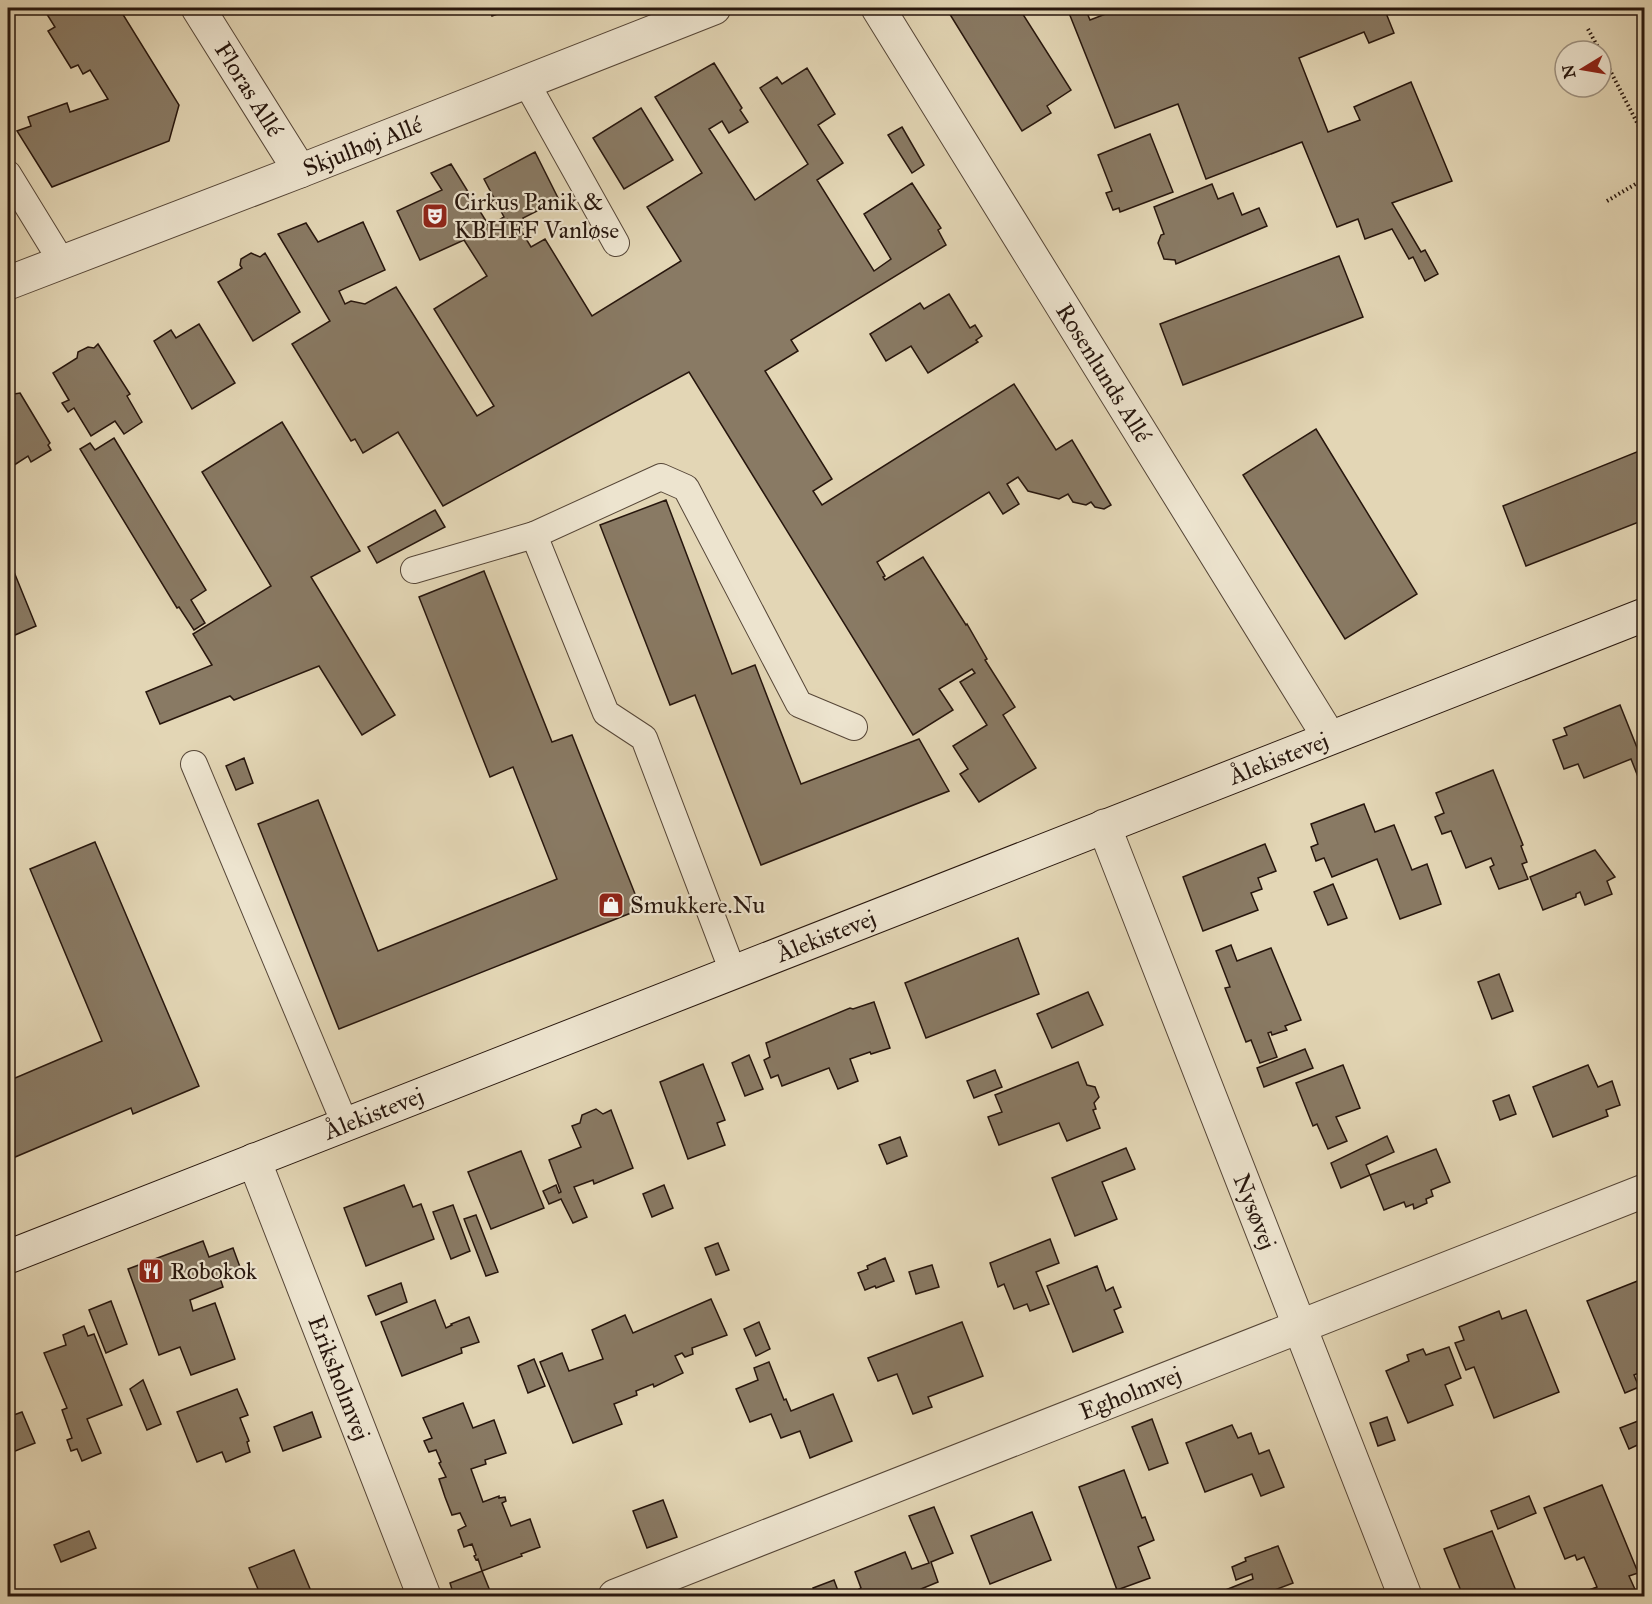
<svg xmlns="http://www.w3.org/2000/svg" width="1652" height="1604" font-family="'IM FELL Great Primer',serif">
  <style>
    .building { fill: #897a64; stroke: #27160d; stroke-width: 1.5 }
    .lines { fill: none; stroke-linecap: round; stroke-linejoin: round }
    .lane-casing { stroke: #564637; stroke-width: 28 }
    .street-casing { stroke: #564637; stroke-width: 35 }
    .secondary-casing { stroke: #27160d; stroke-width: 35 }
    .path { stroke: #27160d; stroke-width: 4; stroke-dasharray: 1.5 3; stroke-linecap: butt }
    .lane { stroke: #ede4cf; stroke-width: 26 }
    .street { stroke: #ede4cf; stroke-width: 33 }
    .secondary { stroke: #ede4cf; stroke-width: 33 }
    .labels { text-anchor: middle; stroke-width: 4.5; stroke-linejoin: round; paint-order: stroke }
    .street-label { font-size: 24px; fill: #27160d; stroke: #ede4cf }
    .poi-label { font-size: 24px; fill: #27160d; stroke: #ede4cf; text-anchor: start }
  </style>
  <rect width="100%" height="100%" fill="#e3d6b5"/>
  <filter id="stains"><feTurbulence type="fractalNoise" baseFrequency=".00333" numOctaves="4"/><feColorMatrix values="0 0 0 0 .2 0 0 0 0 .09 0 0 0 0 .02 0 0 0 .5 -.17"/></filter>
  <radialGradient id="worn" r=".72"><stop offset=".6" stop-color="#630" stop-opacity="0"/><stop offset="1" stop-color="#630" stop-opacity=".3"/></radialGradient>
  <!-- building -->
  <g class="building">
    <path d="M43,8H119L179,105L169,141L52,187L17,131L31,126L28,117L67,103L70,112L108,99L90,70L83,74L78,65L71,68L48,31L55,27Z"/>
    <path d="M489,8H514L492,16Z"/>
    <path d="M946,8H1019L1071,90L1047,106L1051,113L1022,131Z"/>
    <path d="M1067,8H1085L1090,20L1121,8H1384L1394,33L1369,43L1364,32L1299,58L1328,132L1360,120L1354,107L1411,82L1452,181L1392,203L1421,252L1425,250L1438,274L1425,281L1413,257L1409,259L1392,229L1365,239L1358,219L1337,227L1302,142L1206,179L1178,104L1115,128Z"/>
    <path d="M714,63L742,108L740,110L748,122L729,133L722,121L709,129L755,200L808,164L760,88L777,77L782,84L807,68L835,114L818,125L843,163L817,180L874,271L891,259L864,214L912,183L941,228L938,230L946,245L791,340L798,351L765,371L832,479L813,491L822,505L1014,384L1056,450L1072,440L1111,505L1104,509L1095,507L1091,502L1086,505L1073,502L1068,494L1059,499L1028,491L1018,477L1007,484L1019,504L1003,514L989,492L877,562L885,576L883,577L885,580L923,557L966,625L967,624L987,659L985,660L1015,707L1003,715L1036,768L979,802L960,774L968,769L953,746L987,725L960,682L975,673L972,669L939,689L953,710L913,735L689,372L443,506L398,432L363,453L355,439L351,441L292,344L330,321L278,234L306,223L318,242L363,222L385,270L339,291L345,304L351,301L365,304L396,287L477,416L494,406L434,309L487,276L464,240L420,260L397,211L442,190L431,173L451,164L489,226L504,217L484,179L535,152L559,200L523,218L527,226L520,229L531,247L545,239L592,316L681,261L647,207L702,173L655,97Z"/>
    <path d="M641,108L673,160L624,189L593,138Z"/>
    <path d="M902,127L924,165L912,173L888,135Z"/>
    <path d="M1150,134L1173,192L1120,212L1119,208L1113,210L1106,193L1112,191L1098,155Z"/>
    <path d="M1212,184L1218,199L1233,193L1242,215L1259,208L1267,226L1176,264L1175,260L1164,259L1158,243L1161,235L1164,234L1154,207Z"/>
    <path d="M251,253L260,257L265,253L300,312L253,341L218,282L242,268L240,265L241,259Z"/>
    <path d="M1339,256L1363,317L1183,385L1160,324Z"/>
    <path d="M949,294L970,328L975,325L982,336L976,340L978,342L928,373L911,346L886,361L870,334L920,303L924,309Z"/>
    <path d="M199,324L235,383L192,409L154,341L171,330L176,338Z"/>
    <path d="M98,344L130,394L127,396L142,422L124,434L115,421L91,436L74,408L68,412L62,403L69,400L53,373L77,358L78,352L88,347L94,348Z"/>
    <path d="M20,393L50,443L48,445L51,450L31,462L28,456L8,469V395Z"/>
    <path d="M282,422L360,551L311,577L395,715L362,735L319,666L234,700L230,696L160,724L146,692L212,665L193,634L271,586L202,472Z"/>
    <path d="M1316,429L1417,594L1345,639L1243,475Z"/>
    <path d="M114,438L206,590L191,600L205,623L194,630L179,607L177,608L80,449L90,443L95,450Z"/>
    <path d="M1644,449V520L1526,566L1503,506Z"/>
    <path d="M666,500L732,674L755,665L801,784L919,739L949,791L761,865L695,695L670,705L600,525Z"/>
    <path d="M435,510L445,527L377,563L368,547Z"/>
    <path d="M12,567L36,626L8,638V569Z"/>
    <path d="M484,571L552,742L572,735L641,909L339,1029L258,824L318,800L378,951L557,879L513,767L490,777L419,597Z"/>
    <path d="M1620,705L1640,755L1644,754V792L1631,759L1584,778L1578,764L1564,769L1553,740L1567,735L1564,728Z"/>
    <path d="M244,758L253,783L236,790L226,766Z"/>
    <path d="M1493,770L1523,845L1521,846L1527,862L1522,864L1528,879L1499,889L1490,867L1494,865L1491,858L1466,868L1451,831L1442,834L1435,817L1444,813L1436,793Z"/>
    <path d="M1364,804L1375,832L1394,825L1412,870L1427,864L1441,904L1400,919L1377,859L1332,877L1324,858L1316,861L1311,847L1318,844L1311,824Z"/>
    <path d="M95,842L199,1086L133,1114L131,1108L8,1160V1081L102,1041L30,869Z"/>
    <path d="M1265,844L1276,871L1258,878L1262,889L1251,893L1258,910L1203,931L1183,877Z"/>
    <path d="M1595,850L1615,877L1607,881L1612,894L1585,905L1580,892L1576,894V897L1543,910L1530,877Z"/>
    <path d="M1333,884L1347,918L1328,925L1314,892Z"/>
    <path d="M1018,938L1039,994L926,1038L905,983Z"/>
    <path d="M1231,945L1237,961L1271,948L1301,1020L1285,1026L1287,1030L1272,1035L1271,1032L1268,1033L1277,1057L1260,1063L1251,1040L1246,1042L1225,988L1230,987L1216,951Z"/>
    <path d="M1499,974L1513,1011L1492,1019L1478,982Z"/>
    <path d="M1088,992L1103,1025L1052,1048L1037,1014Z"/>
    <path d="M874,1002L890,1048L871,1054L870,1052L850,1059L858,1081L838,1089L829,1068L782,1086L778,1075L771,1078L764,1060L770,1057L766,1043L850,1008L853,1009Z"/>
    <path d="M1305,1049L1313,1068L1264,1087L1257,1068Z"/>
    <path d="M749,1055L763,1089L745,1096L732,1063Z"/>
    <path d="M1078,1062L1087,1085L1095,1087L1099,1097L1094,1103L1096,1109L1093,1110L1100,1128L1067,1141L1059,1123L999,1145L988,1117L1002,1112L995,1095Z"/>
    <path d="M703,1064L725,1120L717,1123L725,1145L688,1159L660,1082Z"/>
    <path d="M1343,1065L1360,1108L1336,1117L1347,1141L1328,1149L1317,1124L1313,1126L1296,1083Z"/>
    <path d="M1588,1065L1598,1087L1612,1081L1620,1105L1606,1110L1608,1116L1553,1137L1533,1087Z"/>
    <path d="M995,1070L1002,1087L974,1098L967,1081Z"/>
    <path d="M1509,1095L1516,1114L1500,1120L1493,1101Z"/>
    <path d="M596,1109L603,1114L611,1110L633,1168L594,1184L593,1180L574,1187L587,1217L573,1223L561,1199L549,1204L543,1191L556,1185L559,1193L561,1192L549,1160L581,1147L572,1126L580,1123L582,1115Z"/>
    <path d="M1387,1136L1394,1152L1366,1165L1370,1175L1341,1188L1331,1163Z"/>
    <path d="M900,1137L907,1156L887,1164L879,1145Z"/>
    <path d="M1126,1148L1135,1169L1102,1182L1117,1219L1075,1236L1052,1178Z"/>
    <path d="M1436,1149L1450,1182L1431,1190L1433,1196L1426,1199L1427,1203L1414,1209L1413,1204L1406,1207L1404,1202L1384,1210L1370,1175Z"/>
    <path d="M521,1151L544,1208L491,1229L468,1172Z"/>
    <path d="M404,1185L413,1207L421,1204L434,1239L366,1266L344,1208Z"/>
    <path d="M664,1185L673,1208L652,1217L643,1194Z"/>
    <path d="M453,1205L470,1251L451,1259L433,1212Z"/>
    <path d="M476,1215L498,1272L486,1276L464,1219Z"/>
    <path d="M1050,1239L1059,1263L1036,1272L1049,1304L1030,1311L1027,1304L1014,1309L1004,1284L998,1287L990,1263Z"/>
    <path d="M203,1241L209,1257L233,1248L240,1267L219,1275L223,1287L190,1300L193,1311L215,1303L235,1359L191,1375L180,1347L159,1355L128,1269Z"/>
    <path d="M718,1243L729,1270L716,1275L705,1248Z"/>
    <path d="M885,1258L894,1281L876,1288L875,1286L865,1290L858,1273L868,1269L867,1266Z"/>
    <path d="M932,1265L939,1287L916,1294L909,1272Z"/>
    <path d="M1097,1266L1106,1291L1113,1287L1121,1307L1114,1310L1123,1332L1073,1352L1047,1286Z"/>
    <path d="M1640,1280L1644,1289V1371L1634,1375L1639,1387L1625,1393L1587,1301Z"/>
    <path d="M401,1283L407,1302L376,1315L368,1296Z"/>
    <path d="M711,1299L727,1335L692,1348L693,1354L685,1357L682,1353L675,1356L683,1373L654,1387L653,1384L636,1391L637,1395L614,1404L622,1424L573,1443L540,1362L562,1353L569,1371L603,1359L592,1330L625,1315L633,1333Z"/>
    <path d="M435,1300L446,1328L452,1325L451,1324L469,1317L479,1342L461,1348L462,1353L402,1376L381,1322Z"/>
    <path d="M111,1301L127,1344L106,1353L89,1310Z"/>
    <path d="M1526,1310L1559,1392L1494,1418L1474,1367L1466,1370L1455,1343L1464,1340L1459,1327L1499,1311L1502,1319Z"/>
    <path d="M759,1322L770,1349L756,1356L744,1329Z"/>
    <path d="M962,1322L983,1376L928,1397L932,1407L913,1414L897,1374L878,1381L868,1358Z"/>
    <path d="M84,1326L88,1336L94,1334L122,1405L87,1419L101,1453L82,1461L77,1449L71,1451L67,1440L72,1438L62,1410L67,1408L44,1353L66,1345L63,1335Z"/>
    <path d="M1449,1347L1461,1378L1445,1385L1453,1405L1408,1423L1386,1371L1409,1361L1407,1355L1423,1349L1426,1355Z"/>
    <path d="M534,1359L545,1386L528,1393L518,1366Z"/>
    <path d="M769,1362L784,1400L786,1399L791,1411L833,1394L852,1441L810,1458L800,1431L781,1438L771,1414L750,1422L736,1389L758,1380L754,1368Z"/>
    <path d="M143,1380L161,1424L147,1430L130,1389Z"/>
    <path d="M237,1389L248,1415L240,1418L249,1441L247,1442L250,1452L226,1462L222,1452L197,1462L177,1412Z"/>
    <path d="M463,1403L473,1428L494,1420L506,1453L485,1460L486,1464L471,1469L483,1502L499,1496V1498L505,1497L506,1501L502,1503L511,1526L530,1519L540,1547L521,1554L522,1556L482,1571L478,1559L476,1560L474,1556L476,1555L472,1544L464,1547L458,1530L466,1526L460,1513L452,1515L445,1497L439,1479L446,1477L439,1463L441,1462L436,1450L429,1452L424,1441L432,1438L423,1418Z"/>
    <path d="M8,1406L11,1416L22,1412L35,1443L8,1454Z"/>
    <path d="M312,1412L321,1437L283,1451L274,1427Z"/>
    <path d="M1387,1417L1395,1440L1378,1446L1370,1423Z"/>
    <path d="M1152,1419L1168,1463L1149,1470L1132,1427Z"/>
    <path d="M1643,1419L1644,1442L1629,1449L1620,1428Z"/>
    <path d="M1232,1425L1238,1438L1251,1433L1259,1454L1269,1450L1284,1487L1261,1496L1252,1474L1205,1492L1186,1443Z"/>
    <path d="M1124,1470L1142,1518L1145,1517L1154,1540L1138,1547L1150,1578L1117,1590L1079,1487Z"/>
    <path d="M1602,1485L1637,1570L1638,1573L1629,1576L1638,1596H1573L1597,1587L1584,1557L1577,1560L1575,1555L1565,1559L1544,1508Z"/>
    <path d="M1529,1496L1536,1513L1498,1529L1491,1511Z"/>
    <path d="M663,1500L677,1537L647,1548L633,1511Z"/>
    <path d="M934,1507L953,1553L931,1562L938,1582L921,1589L923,1596H856L854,1592L861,1588L855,1572L905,1552L912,1569L929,1563L909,1516Z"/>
    <path d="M1032,1512L1051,1560L990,1584L971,1536Z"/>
    <path d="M89,1531L96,1548L61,1562L54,1545Z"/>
    <path d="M1492,1531L1518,1596H1463L1444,1549Z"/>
    <path d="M1278,1546L1293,1583L1259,1596H1225L1223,1591L1253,1579L1252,1574L1236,1580L1232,1567L1246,1561L1245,1558Z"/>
    <path d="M294,1550L313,1596H261L249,1568Z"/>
    <path d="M482,1571L492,1596H454L450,1583Z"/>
    <path d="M834,1580L840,1596H816L813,1588Z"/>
  </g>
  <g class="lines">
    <!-- lane casing -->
    <g class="lane-casing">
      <g id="lane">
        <path d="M526,82L616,243"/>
        <path d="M8,174L62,262"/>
        <path d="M534,535L661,477L686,488L799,704L854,727"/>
        <path d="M414,570L534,535L606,713L644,738L733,972"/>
        <path d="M194,764L345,1124"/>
      </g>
    </g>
    <!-- street casing -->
    <g class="street-casing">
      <g id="street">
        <path id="s1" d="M198,8L300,171"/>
        <path id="s2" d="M878,8L1329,737"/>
        <path id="s3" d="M8,283L300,171L714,8"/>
        <path id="s4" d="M1104,826L1405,1596"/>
        <path id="s5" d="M254,1160L424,1596"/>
        <path id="s6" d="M615,1596L1644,1191"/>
      </g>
    </g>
    <!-- secondary casing -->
    <g class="secondary-casing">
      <g id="secondary">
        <path id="s7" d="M8,1257L1644,615"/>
      </g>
    </g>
    <!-- path -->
    <g class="path">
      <path d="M1588,29L1600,51"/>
      <path d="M1601,53L1644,136"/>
      <path d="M1607,201L1644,179"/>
    </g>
    <!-- lane -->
    <use href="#lane" class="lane"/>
    <!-- street -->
    <use href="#street" class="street"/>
    <!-- secondary -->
    <use href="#secondary" class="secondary"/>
  </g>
  <!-- icons -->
  <defs>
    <g id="theatre-square" transform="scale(1.35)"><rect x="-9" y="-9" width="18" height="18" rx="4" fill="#8f2418" stroke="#ede4cf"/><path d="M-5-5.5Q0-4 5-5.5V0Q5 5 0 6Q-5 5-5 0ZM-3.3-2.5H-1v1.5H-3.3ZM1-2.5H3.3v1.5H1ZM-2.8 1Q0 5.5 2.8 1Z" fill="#fff"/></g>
    <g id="shop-square" transform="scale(1.35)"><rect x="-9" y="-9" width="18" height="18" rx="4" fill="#8f2418" stroke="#ede4cf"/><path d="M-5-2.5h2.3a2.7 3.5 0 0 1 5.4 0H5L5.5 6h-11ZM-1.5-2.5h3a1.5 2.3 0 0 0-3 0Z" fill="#fff"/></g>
    <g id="restaurant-square" transform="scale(1.35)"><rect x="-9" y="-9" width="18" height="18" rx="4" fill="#8f2418" stroke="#ede4cf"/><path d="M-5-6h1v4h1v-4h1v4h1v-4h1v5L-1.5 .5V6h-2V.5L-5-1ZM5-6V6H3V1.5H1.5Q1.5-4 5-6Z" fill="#fff"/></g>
  </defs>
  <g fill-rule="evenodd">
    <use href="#theatre-square" x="435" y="216"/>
    <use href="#shop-square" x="611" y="905"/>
    <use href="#restaurant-square" x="151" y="1271"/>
  </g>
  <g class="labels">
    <!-- street labels -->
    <g class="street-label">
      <text dy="8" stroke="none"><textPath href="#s1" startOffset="96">Floras Allé</textPath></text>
      <text dy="8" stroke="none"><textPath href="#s3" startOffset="380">Skjulhøj Allé</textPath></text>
      <text dy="8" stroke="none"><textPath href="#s2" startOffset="429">Rosenlunds Allé</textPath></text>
      <text dy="8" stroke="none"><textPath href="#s7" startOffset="1365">Ålekistevej</textPath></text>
      <text dy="8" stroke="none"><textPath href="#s7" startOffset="879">Ålekistevej</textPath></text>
      <text dy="8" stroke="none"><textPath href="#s7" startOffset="393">Ålekistevej</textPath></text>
      <text dy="8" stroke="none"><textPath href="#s4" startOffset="414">Nysøvej</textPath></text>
      <text dy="8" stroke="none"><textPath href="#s5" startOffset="234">Eriksholmvej</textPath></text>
      <text dy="8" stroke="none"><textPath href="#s6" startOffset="554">Egholmvej</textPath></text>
    </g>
    <!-- poi labels -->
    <g class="poi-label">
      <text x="454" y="210">Cirkus Panik &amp;<tspan x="454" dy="28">KBHFF Vanløse</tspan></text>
      <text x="630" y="913">Smukkere.Nu</text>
      <text x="170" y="1279">Robokok</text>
    </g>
  </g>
  <!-- margin -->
  <rect width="1652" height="1604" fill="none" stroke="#e3d6b5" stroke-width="30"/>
  <rect x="9" y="9" width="1634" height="1586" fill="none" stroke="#27160d" stroke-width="3"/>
  <rect x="15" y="15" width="1622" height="1574" fill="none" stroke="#27160d" stroke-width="1.5"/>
  <!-- north arrow -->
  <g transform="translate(1583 69) rotate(259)"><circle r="28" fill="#ede4cf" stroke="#9e9281" stroke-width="1.5"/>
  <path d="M0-4.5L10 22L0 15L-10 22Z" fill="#8f2418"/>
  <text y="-9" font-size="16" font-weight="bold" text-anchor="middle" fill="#27160d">N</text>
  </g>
  <rect width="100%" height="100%" filter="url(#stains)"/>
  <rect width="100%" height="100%" fill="url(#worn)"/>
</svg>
